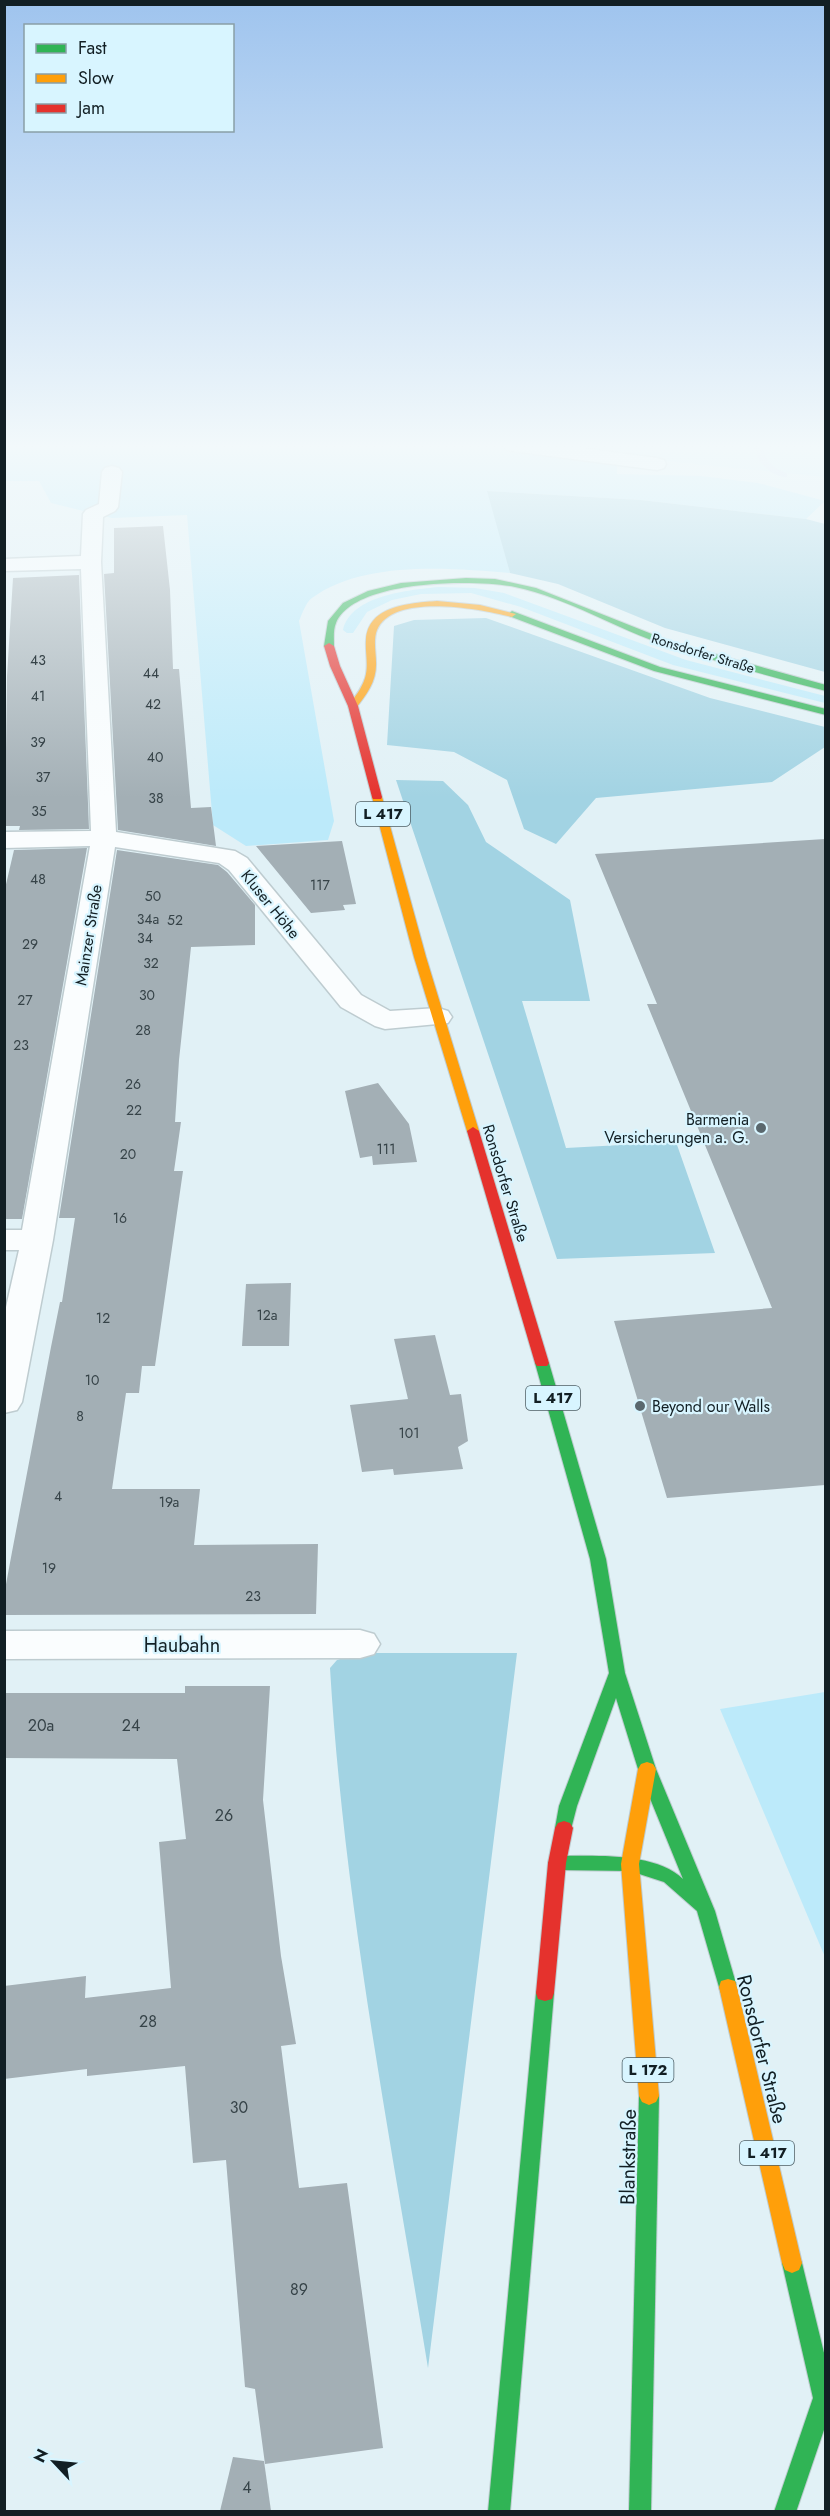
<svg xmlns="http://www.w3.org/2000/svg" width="830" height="2516" font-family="Jost,sans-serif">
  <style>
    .built { fill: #cfeffa }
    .green { fill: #bceafa }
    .forest { fill: #a2d3e3 }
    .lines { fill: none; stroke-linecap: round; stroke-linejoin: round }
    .stream { fill: #d1dbf6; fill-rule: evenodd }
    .building { fill: #a3afb5 }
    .street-casing { stroke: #beccd0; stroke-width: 3 }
    .fast-casing { stroke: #beccd0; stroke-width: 2 }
    .slow-casing { stroke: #beccd0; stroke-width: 2 }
    .jam-casing { stroke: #beccd0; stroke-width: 2 }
    .street { fill: #fafdfe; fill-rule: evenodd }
    .fast { fill: #30b455; fill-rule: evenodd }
    .slow { fill: #ff9f0a; fill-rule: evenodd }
    .jam { fill: #e5322d; fill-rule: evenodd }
    .poi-dot { fill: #5a686e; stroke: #d8f5ff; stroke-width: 2 }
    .labels { text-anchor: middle; stroke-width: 4.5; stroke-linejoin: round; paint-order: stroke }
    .far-street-label { font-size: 14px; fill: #121f24; stroke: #d8f5ff }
    .number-label { font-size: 14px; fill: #364348 }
    .shield { fill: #d8f5ff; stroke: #4d5f66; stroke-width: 1.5 }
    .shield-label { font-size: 15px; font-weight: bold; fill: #121f24 }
    .street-label { font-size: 16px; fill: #121f24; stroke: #d8f5ff }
    .poi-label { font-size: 16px; fill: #121f24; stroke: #d8f5ff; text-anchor: end }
    .near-number-label { font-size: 16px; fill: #364348 }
    .near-street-label { font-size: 20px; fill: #121f24; stroke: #d8f5ff }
  </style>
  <rect width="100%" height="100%" fill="#e1f1f6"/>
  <!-- built -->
  <path class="built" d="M540,445H825V477L635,458Z"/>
  <!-- green -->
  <g class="green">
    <path d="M4,445H500L617,463V474L701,476L758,483L825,501L806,519L641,500L488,491L510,573C451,568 363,560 312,598C306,602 302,614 299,621L334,821L328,840L246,846L213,825L187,515L112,518L51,503L39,481H5Z"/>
    <path d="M439,587L475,588L504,593L686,660L825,696V703L673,665L521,607L471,593L421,594L392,600L367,612L353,633H347L343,630C351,595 409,590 439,587Z"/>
    <path d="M825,1692H826L825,1957L720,1709Z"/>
  </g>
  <!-- forest -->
  <g class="forest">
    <path d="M487,491L641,500L806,519L825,524V672L665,628L558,584L510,573Z"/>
    <path d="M486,618L710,698L825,727V747L772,782L596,798L556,844L524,829L507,780L454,752L387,745L394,626L414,620Z"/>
    <path d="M396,780L443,781L468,805L486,842L570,900L590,1001H522L566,1148L676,1142L715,1253L557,1259Z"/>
    <path d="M360,1653H517L428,2368C390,2136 344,1903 330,1668L337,1660Z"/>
  </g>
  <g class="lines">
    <!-- stream -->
    <path class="stream" d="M747,445L762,447C767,462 771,467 787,473V477C772,477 758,464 755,450Z"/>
  </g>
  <!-- building -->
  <g class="building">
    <path d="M163,526L170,590L173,669H179L191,808L211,807L216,846L118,830L104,574L114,573V528Z"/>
    <path d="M79,575L89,829L19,830L20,826H5L7,676L13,578Z"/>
    <path d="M825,839V1485L667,1498L614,1321L772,1308L647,1004H657L595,854Z"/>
    <path d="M342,841L356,904L343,905L345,910L311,913L256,846Z"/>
    <path d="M87,848L22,1219H4V893L14,850Z"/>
    <path d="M117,850L218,865L227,872L255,905V945L191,947L179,1060L175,1122H181L174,1171H183L155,1366H142L139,1393H126L112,1489H200L194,1545L318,1544L316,1614L4,1615V1595L12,1552L51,1347L60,1302H62L75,1218H59Z"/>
    <path d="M378,1083L409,1124L417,1162L373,1165L372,1156L360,1158L345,1091Z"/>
    <path d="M291,1283L289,1346H242L246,1284Z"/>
    <path d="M435,1335L450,1395L461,1394L468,1441L458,1447L463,1469L394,1475L393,1469L362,1472L350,1405L408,1399L394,1339Z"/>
    <path d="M185,1686H270L263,1800L281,1956L296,2044L281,2046L299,2188L347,2183L383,2448L265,2464L255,2389L245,2387L226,2160L193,2163L185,2066L87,2076V2069L4,2079V1986L86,1976L85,1998L171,1988L159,1842L186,1839L177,1759L4,1758V1693H185Z"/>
    <path d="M233,2457L264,2461L271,2511H220Z"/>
  </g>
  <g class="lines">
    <!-- street casing -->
    <g class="street-casing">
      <g id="street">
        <path d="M503,445H557L657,458L664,460L666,464L664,468L657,470L512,451L505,449Z"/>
        <path d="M112,466L119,468L122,472L118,507L115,511L103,517L101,562L116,832L235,851L247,858L361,995L390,1011L438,1008L448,1011L452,1017L448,1023L385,1029L375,1026L341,1007L229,870L219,863L115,847L53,1240L22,1402L17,1410L4,1413V1316L19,1250H4V1230H22L90,846L4,848V832L91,831L81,569L4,571V559L81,556L83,514L86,510L99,504L102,472L105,468Z"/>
        <path d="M360,1630L374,1634L380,1644L374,1654L360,1658L4,1659V1631Z"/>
      </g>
    </g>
    <!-- fast casing -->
    <g class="fast-casing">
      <g id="fast">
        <path d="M466,578L495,579L536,588L672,642L826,685V691C773,677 720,663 668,646C616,629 568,598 515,587C476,579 354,579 336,623C333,630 334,639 334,646L329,649L324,646L328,621L343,603L368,591L401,583Z"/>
        <path d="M512,611L660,667L826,709V715L654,671L509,616L508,614Z"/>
        <path d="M542,1358L549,1363L606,1559L625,1673L656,1769L715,1911L737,1987L735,1993L728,1995L721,1993L719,1987L697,1911L664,1882L630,1871L557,1870L551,1868L548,1863L551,1858L557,1856C594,1856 655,1852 683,1879L638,1769L616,1698L577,1806L570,1833L564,1835L558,1833L555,1828L559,1806L609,1673L590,1559L535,1363Z"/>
        <path d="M545,1985L552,1987L554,1993L510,2512H488L536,1993L538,1987Z"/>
        <path d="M649,2087L656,2090L659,2096L651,2512H629L639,2096L642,2090Z"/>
        <path d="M792,2253L799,2256L802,2263L826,2361V2424L796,2512H774L813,2398L782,2263L785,2256Z"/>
      </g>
    </g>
    <!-- slow casing -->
    <g class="slow-casing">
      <g id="slow">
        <path d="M437,601L480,605L516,614L512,617C481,609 393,592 377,630C373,640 376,652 376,662C377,681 367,694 356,708H350L348,706C355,697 362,688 365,678C369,665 365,653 366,640C368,605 411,603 437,601Z"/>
        <path d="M377,794L382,797L426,957L479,1131L477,1134H469L467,1131L414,957L372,797Z"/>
        <path d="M647,1762L653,1764L656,1769L639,1864L659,2096L656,2102L649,2105L642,2102L639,2096L621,1864L638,1769L641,1764Z"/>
        <path d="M728,1979L735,1981L737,1987L802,2263L799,2270L792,2273L785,2270L782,2263L719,1987L721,1981Z"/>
      </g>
    </g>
    <!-- jam casing -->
    <g class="jam-casing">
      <g id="jam">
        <path d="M329,643L334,646L340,666L358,706L382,797L381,799H373L372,797L348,706L330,666L324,646Z"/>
        <path d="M473,1127L479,1131L549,1363L547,1366H537L535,1363L467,1131Z"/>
        <path d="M564,1821L570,1823L573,1828L566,1863L554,1993L552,1999L545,2001L538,1999L536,1993L548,1863L555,1828L558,1823Z"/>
      </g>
    </g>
    <!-- street -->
    <use href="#street" class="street"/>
    <!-- fast -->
    <use href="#fast" class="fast"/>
    <!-- slow -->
    <use href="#slow" class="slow"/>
    <!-- jam -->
    <use href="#jam" class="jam"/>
  </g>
  <!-- sky -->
  <linearGradient id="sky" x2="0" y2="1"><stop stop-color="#9fc4ee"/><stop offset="0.56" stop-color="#f2f9fb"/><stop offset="1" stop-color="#f2f9fb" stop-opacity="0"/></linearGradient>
  <rect width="830" height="798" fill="url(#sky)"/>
  <!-- markers -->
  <g class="poi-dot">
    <circle cx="761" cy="1128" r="6"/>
    <circle cx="640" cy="1406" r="6"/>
  </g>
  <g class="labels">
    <!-- far-street labels -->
    <g class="far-street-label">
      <text transform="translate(703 653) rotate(17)" y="5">Ronsdorfer Straße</text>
    </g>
    <!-- number labels -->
    <g class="number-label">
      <text x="38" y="665">43</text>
      <text x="151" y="678">44</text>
      <text x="38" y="701">41</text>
      <text x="153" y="709">42</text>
      <text x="38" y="747">39</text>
      <text x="155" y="762">40</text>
      <text x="43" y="782">37</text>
      <text x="156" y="803">38</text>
      <text x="39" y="816">35</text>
      <text x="38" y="884">48</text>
      <text x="320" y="890">117</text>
      <text x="153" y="901">50</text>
      <text x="148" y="924">34a</text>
      <text x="175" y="925">52</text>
      <text x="145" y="943">34</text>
      <text x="30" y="949">29</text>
      <text x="151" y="968">32</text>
      <text x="147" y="1000">30</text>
      <text x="25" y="1005">27</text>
      <text x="143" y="1035">28</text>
      <text x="21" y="1050">23</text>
      <text x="133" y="1089">26</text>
      <text x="134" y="1115">22</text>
      <text x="386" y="1154">111</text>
      <text x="128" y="1159">20</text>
      <text x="120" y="1223">16</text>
      <text x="267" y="1320">12a</text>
      <text x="103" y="1323">12</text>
      <text x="92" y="1385">10</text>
      <text x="80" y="1421">8</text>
      <text x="409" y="1438">101</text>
      <text x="58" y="1501">4</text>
      <text x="169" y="1507">19a</text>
      <text x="49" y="1573">19</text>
      <text x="253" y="1601">23</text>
    </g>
    <!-- shield labels -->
    <g class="shield">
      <rect x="356" y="802" width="54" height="24" rx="4.5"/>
      <rect x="526" y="1386" width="54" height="24" rx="4.5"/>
      <rect x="622.5" y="2058" width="51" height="24" rx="4.5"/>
      <rect x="740" y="2141" width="54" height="24" rx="4.5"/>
    </g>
    <g class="shield-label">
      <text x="383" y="819">L 417</text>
      <text x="553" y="1403">L 417</text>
      <text x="648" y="2075">L 172</text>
      <text x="767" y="2158">L 417</text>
    </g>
    <!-- street labels -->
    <g class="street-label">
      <text transform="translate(271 904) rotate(51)" y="6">Kluser Höhe</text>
      <text transform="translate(88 935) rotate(-81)" y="6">Mainzer Straße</text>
      <text transform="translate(506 1183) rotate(73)" y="6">Ronsdorfer Straße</text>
    </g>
    <!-- poi labels -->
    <g class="poi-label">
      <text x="749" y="1125">Barmenia<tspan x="749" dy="18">Versicherungen a. G.</tspan></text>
      <text x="652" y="1412" text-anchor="start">Beyond our Walls</text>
    </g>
    <!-- near-number labels -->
    <g class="near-number-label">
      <text x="41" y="1731">20a</text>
      <text x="131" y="1731">24</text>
      <text x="224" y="1821">26</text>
      <text x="148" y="2027">28</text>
      <text x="239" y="2113">30</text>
      <text x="299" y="2295">89</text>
      <text x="247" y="2493">4</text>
    </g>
    <!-- near-street labels -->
    <g class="near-street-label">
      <text x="182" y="1652">Haubahn</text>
      <text transform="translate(762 2049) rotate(76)" y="7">Ronsdorfer Straße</text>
      <text transform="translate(628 2157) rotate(-89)" y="7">Blankstraße</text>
    </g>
  </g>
  <!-- border -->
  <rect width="830" height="2516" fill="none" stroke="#121f24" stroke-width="12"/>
  <!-- legend -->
  <rect x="24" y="24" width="210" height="108" fill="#d8f5ff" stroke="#899fa7" stroke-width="1.5"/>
  <rect x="36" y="44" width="30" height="9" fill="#30b455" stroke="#899fa7" stroke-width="1.5"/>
  <text x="78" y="54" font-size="18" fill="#121f24">Fast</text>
  <rect x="36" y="74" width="30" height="9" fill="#ff9f0a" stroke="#899fa7" stroke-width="1.5"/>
  <text x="78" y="84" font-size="18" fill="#121f24">Slow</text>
  <rect x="36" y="104" width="30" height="9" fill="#e5322d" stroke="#899fa7" stroke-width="1.5"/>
  <text x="78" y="114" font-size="18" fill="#121f24">Jam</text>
  <!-- north arrow -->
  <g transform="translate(54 2462) rotate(296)" stroke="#d8f5ff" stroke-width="4.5" paint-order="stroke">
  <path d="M0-4.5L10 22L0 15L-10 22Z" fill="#121f24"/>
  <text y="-9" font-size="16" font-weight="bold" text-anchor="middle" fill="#121f24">N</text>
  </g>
</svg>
